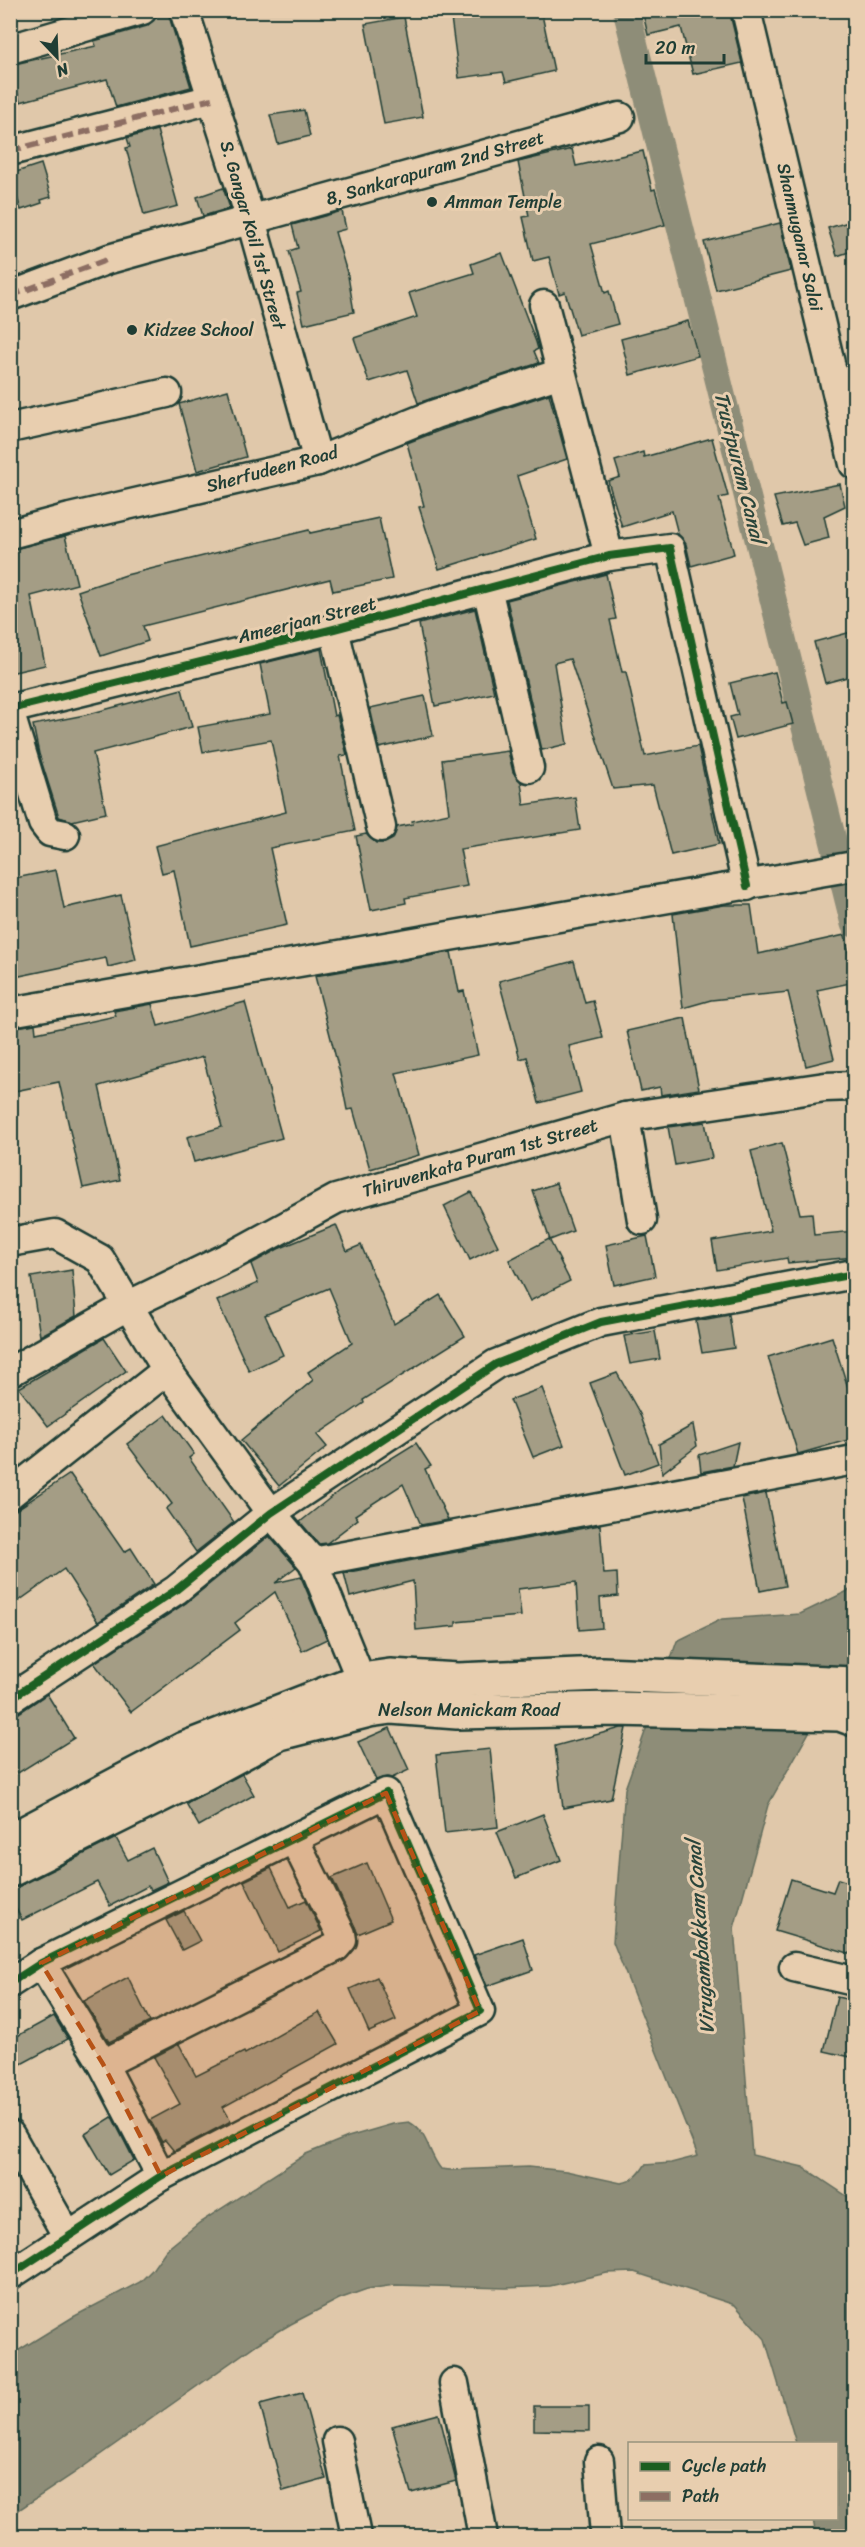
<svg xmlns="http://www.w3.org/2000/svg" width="865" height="2547" font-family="Sriracha,sans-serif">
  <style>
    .water { fill: #8e8d78; stroke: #626d5d; stroke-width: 1.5 }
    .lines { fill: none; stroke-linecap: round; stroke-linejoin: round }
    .canal { stroke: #8e8d78; stroke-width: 27 }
    .building { fill: #a49d85; stroke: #1f3d34; stroke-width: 1.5 }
    .street-casing { stroke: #1f3d34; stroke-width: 33 }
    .secondary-casing { stroke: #1f3d34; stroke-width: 38 }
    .street { stroke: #e8ceaf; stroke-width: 28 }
    .secondary { stroke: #e8ceaf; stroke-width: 33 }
    .quiet { stroke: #8d6e63; stroke-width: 6; stroke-dasharray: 12 6; stroke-linecap: butt }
    .cycleway-casing { stroke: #e8ceaf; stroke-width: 11 }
    .cycleway { stroke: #1b5e20; stroke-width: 8 }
    .marked { fill: #b65216; fill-opacity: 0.2; stroke: #b65216; stroke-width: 4.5; stroke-dasharray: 12 8; stroke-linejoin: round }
    .poi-dot { fill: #1f3d34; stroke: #e8ceaf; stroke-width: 2 }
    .labels { text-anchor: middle; stroke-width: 6; stroke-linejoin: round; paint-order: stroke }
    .street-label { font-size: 18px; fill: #1f3d34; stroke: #e8ceaf }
    .poi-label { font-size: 18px; fill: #1f3d34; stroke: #e8ceaf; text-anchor: start }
    .water-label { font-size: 20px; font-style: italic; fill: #2a453b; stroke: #e8ceaf }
  </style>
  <rect width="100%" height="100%" fill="#e0c8aa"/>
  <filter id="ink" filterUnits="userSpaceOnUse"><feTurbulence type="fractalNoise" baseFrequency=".0167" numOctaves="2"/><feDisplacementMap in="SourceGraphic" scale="12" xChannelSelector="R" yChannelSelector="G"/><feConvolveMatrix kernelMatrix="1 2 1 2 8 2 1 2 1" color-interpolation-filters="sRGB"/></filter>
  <g filter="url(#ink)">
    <!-- water -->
    <path class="water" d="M854,1588V1668L838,1681L768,1805L734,1928L752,2155L803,2167L854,2201V2536H816L813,2519L836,2518V2444L796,2443L765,2339L735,2305L634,2272L607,2273L550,2286L506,2288L395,2285L367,2289L339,2299L291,2324L257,2344L73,2474L11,2515V2355L73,2317L140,2282L152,2270L166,2250L199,2223L306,2154L348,2137L393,2124L409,2122C429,2133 427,2152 441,2169L450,2170L529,2167L566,2171L621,2183C633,2181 639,2175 645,2165L671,2163L698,2156L613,1942L625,1789L677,1641L722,1619L800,1614Z"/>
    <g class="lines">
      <!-- canal -->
      <path class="canal" d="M626,10L854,924"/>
    </g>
    <!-- building -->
    <g class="building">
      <path d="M450,10H541L554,71L506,82L503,72L459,78Z"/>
      <path d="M654,10H729L742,63L693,74L681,27L648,35L643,14Z"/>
      <path d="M168,13L191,87L116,107L107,79L20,102L10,65L96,46L94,41L147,26L157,16Z"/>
      <path d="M404,17L423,117L384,124L365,24Z"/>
      <path d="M304,110L310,136L278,144L270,115Z"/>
      <path d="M157,130L178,206L144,215L126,148L130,147L127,138Z"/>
      <path d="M572,149L576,166L643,151L652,190L655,189L665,225L591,244L605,293L609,291L618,324L578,335L565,292L559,294L549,257L533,261L523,217L529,216L518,162Z"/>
      <path d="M41,164L51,197L41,200L42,203L21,210L10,174Z"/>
      <path d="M223,188L230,208L203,216L197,197Z"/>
      <path d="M342,211L346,229L335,232L348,276L354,312L304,324L297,293L301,292L289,251L298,248L292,225Z"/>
      <path d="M855,220V250L837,256L828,228Z"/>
      <path d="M780,223L791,271L716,290L704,242Z"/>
      <path d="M502,253L536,342L538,349L534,351L539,363L418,403L407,370L369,382L354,338L417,317L409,293L474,273L471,264Z"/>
      <path d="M688,321L698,356L630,375L621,339Z"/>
      <path d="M228,390L246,457L197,471L179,404Z"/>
      <path d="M549,394L567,459L517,476L536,539L439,569L419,507L424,506L407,443L441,430Z"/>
      <path d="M712,438L728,496L719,498L734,554L691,566L686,544L678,534L672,511L622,527L608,481L620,477L615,461L643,452L644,457Z"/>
      <path d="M840,484L845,506L824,516L829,538L803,545L795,523L783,526L774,497Z"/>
      <path d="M379,518L392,579L333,591L330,579L143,626L148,641L101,656L78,591L126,575L309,530L310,533Z"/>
      <path d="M65,536L77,584L31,596L45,665L10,673V550Z"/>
      <path d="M606,574L616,619L610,620L622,672H626L645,756L698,746L719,844L671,855L653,785L613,789L570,659L554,663L567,744L542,750L507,600Z"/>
      <path d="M475,609L494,693L435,706L419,624Z"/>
      <path d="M855,631V675L825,683L814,642Z"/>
      <path d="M321,649L334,716L337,715L347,755L340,756L355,831L270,848L287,925L190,946L174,870L162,873L155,846L286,812L271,740L203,752L198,727L270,714L260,664Z"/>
      <path d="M775,672L783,703L787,702L793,724L736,739L730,717L738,715L730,683Z"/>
      <path d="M182,689L192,727L93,753L106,813L72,821L59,817L39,754L33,725L85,715Z"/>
      <path d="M425,696L433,736L379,748L370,708Z"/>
      <path d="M508,751L513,772L521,782L524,805L575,797L580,830L460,849L467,886L405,898L406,903L371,910L356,836L366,834L376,843H385L393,839L397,827L413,824L412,821L449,813L442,760Z"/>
      <path d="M56,870L64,908L121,895L136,960L108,967L106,958L10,978V879Z"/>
      <path d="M724,905H751L758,954L845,935L855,982L817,990L834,1059L806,1066L788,992L711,1000L683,1008L673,914Z"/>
      <path d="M451,952L459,992L464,991L478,1055L396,1073L419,1155L370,1169L353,1109L347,1110L340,1074L315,976Z"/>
      <path d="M574,961L585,1003L593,1001L603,1038L569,1046L581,1092L539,1103L527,1057L520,1059L499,981Z"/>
      <path d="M245,1002L282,1138L194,1162L187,1137L222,1127L203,1057L99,1086L120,1180L83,1188L59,1082L10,1092V1028L35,1024L36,1033L116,1016L114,1011L152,1004L158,1026Z"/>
      <path d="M685,1018L699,1089L661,1095L660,1087L641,1091L627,1031Z"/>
      <path d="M705,1122L712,1158L675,1165L668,1127Z"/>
      <path d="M782,1143L800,1214L812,1213L814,1235L855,1231V1257L788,1263L787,1258L717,1270L712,1241L771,1231L751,1151Z"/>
      <path d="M556,1183L573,1231L550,1240L533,1191Z"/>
      <path d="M471,1192L498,1246L470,1260L444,1206Z"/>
      <path d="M336,1225L347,1251L361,1245L394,1324L440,1295L465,1336L363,1400L364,1403L317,1435L327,1447L279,1486L241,1440L313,1380L308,1372L352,1343L329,1288L265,1315L283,1355L249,1371L217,1301L258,1283L251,1264L278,1249Z"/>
      <path d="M647,1236L655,1276L614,1285L606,1245Z"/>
      <path d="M549,1239L570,1281L530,1301L509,1260Z"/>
      <path d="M72,1270L76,1316L40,1336L31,1277Z"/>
      <path d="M729,1315L734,1348L702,1353L696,1321Z"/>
      <path d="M655,1331L660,1359L630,1364L624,1336Z"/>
      <path d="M832,1337L855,1410V1438L798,1454L768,1357Z"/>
      <path d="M104,1338L126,1371L48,1426L19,1388Z"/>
      <path d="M617,1373L640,1414L658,1463L625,1475L590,1383Z"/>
      <path d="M542,1388L564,1445L533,1457L510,1400Z"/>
      <path d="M166,1415L194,1454L189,1458L234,1522L196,1552L166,1509L172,1504L127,1444Z"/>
      <path d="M693,1425L697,1446L662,1473L659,1444Z"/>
      <path d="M738,1442L733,1466L701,1472L699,1455Z"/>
      <path d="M416,1443L431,1466L425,1469L448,1520L421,1525L403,1484L355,1515L358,1519L327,1543L319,1544L300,1522L340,1490Z"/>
      <path d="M70,1474L124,1552L131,1548L154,1584L98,1622L64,1569L10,1607V1514Z"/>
      <path d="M766,1493L785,1586L760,1591L742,1498Z"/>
      <path d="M600,1525L604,1574L617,1573L618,1596L600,1598L602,1628L579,1630L576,1582L518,1589L521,1616L456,1622V1626L416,1630L413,1581L350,1597L344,1573Z"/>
      <path d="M269,1536L296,1567L275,1583L301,1577L327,1639L302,1651L275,1592L235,1623L240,1630L131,1712L94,1663L186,1603Z"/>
      <path d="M47,1694L74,1738L10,1778V1715L19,1713Z"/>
      <path d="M390,1728L409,1770L392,1778L387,1777L376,1780L358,1742Z"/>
      <path d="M621,1728H626L611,1799L563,1808L555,1746Z"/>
      <path d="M490,1749L498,1827L445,1833L436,1755Z"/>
      <path d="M242,1774L254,1795L199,1826L186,1803Z"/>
      <path d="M543,1814L561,1860L516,1878L497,1832Z"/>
      <path d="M116,1838L128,1860L152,1848L168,1882L151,1890L148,1886L110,1906L97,1882L22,1920L10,1897V1888L18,1887Z"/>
      <path d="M367,1863L391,1920L358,1934L332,1878Z"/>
      <path d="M271,1868L290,1907L306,1900L321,1931L278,1952L244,1881Z"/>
      <path d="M791,1879L833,1892L838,1879L855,1884V1955L775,1931Z"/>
      <path d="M184,1911L200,1941L182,1950L166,1920Z"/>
      <path d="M523,1938L533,1970L487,1986L474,1955Z"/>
      <path d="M128,1977L150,2022L109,2042L84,2001Z"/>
      <path d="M377,1977L396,2020L369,2032L350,1989Z"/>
      <path d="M837,1997L855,2001V2058L824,2051Z"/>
      <path d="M319,2012L338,2044L223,2107L231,2121L174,2151L165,2140L162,2142L150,2120L180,2104L154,2057L179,2044L196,2076L244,2052L245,2054Z"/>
      <path d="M54,2016L68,2039L10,2070V2040Z"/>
      <path d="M112,2117L134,2160L109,2175L85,2134Z"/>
      <path d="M302,2393L326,2479L283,2491L260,2404Z"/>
      <path d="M534,2406H589V2431L534,2430Z"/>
      <path d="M439,2414L456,2481L411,2493L392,2426Z"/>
    </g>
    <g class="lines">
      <!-- street casing -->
      <g class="street-casing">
        <g id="street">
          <path d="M184,10L251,220L318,461"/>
          <path d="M746,10L854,464"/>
          <path d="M10,49L142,10"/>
          <path d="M10,151L212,99"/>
          <path d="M10,296L109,259L620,117"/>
          <path d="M544,305L609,556"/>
          <path d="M10,428L167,393"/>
          <path d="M10,534L70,518L318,461L435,414L561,373"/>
          <path d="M487,588L529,768"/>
          <path d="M334,629L381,827"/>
          <path d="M10,709L334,629L609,556L670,548L747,886"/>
          <path d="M10,714L43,823L50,832L65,835"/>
          <path d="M10,1012L854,866"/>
          <path d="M625,1117L642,1220"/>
          <path d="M10,1242L55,1234L100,1259L167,1370L271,1513L313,1562L361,1680"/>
          <path d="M10,1372L129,1305L235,1254L336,1199L625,1117L825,1087L854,1086"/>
          <path d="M10,1494L167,1370"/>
          <path d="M313,1562L854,1460"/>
          <path d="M10,1699L176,1590L271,1513L496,1364L601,1322L854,1274"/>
          <path d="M41,1963L103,2064L161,2176"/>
          <path d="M794,1967L854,1981"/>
          <path d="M10,1983L41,1963L386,1793L480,2011L161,2176L10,2275"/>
          <path d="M103,2064L336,1947L342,1940L341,1934L294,1839"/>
          <path d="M10,2135L68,2237"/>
          <path d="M454,2383L483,2536"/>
          <path d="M337,2441L356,2536"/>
          <path d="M599,2461L605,2536"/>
        </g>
      </g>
      <!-- secondary casing -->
      <g class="secondary-casing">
        <g id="secondary">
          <path d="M10,1841L184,1749L361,1680L390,1676L458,1680L602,1674L854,1684"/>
          <path d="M10,1870L197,1777L279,1733L369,1710L391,1707L457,1712L615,1709L840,1714L854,1719"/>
        </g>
      </g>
      <!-- street -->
      <use href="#street" class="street"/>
      <!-- secondary -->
      <use href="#secondary" class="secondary"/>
      <!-- quiet -->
      <g class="quiet">
        <path d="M10,151L212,99"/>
        <path d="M10,296L109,259"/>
      </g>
      <!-- cycleway casing -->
      <g class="cycleway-casing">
        <g id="cycleway">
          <path d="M10,709L334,629L609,556L670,548L747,886"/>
          <path d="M10,1699L176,1590L271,1513L496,1364L601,1322L854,1274"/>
          <path d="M10,1983L41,1963L386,1793L480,2011L161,2176L10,2275"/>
        </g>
      </g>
      <!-- cycleway -->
      <use href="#cycleway" class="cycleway"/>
    </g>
  </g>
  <!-- marked area -->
  <path class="marked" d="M386,1793L480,2011L161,2176L103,2064L41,1963Z"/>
  <!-- markers -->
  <g class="poi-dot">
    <circle cx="432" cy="202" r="6"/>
    <circle cx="132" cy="330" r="6"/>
  </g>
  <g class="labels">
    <!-- street labels -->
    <g class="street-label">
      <text transform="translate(435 168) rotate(-16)" y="6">8, Sankarapuram 2nd Street</text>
      <text transform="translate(253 235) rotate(74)" y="6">S. Gangar Koil 1st Street</text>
      <text transform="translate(800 237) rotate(77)" y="6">Shanmuganar Salai</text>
      <text transform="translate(272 469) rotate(-15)" y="6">Sherfudeen Road</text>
      <text transform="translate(307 620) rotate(-14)" y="6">Ameerjaan Street</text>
      <text transform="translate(480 1158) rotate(-16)" y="6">Thiruvenkata Puram 1st Street</text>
      <text x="469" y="1716">Nelson Manickam Road</text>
    </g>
    <!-- poi labels -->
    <g class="poi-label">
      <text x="444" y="208">Amman Temple</text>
      <text x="144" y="336">Kidzee School</text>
    </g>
    <!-- water labels -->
    <g class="water-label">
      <text transform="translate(740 467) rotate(76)" y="7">Trustpuram Canal</text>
      <text transform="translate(700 1937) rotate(-94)" y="7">Virugambakkam Canal</text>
    </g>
  </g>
  <!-- margin -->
  <rect width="865" height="2547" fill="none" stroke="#e8ceaf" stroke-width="36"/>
  <rect x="18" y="18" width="829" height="2511" fill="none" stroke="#1f3d34" stroke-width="2" filter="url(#ink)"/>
  <!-- legend -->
  <rect x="628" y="2442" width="210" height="78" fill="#e8ceaf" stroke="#98947e" stroke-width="1.5"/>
  <rect x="640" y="2462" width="30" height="9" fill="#1b5e20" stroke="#98947e" stroke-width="1.5"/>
  <text x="682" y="2472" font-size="18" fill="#1f3d34">Cycle path</text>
  <rect x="640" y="2492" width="30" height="9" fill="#8d6e63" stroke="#98947e" stroke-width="1.5"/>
  <text x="682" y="2502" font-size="18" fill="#1f3d34">Path</text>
  <!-- north arrow -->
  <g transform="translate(57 57) rotate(157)" stroke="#e8ceaf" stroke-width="4.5" paint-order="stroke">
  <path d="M0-4.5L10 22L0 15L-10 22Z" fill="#1f3d34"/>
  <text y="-9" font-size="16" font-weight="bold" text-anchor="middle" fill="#1f3d34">N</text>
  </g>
  <!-- scale -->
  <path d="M646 54v9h78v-9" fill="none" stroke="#1f3d34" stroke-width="3"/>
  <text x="655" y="54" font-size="18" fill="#1f3d34" stroke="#e8ceaf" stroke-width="4.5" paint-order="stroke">20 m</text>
</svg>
